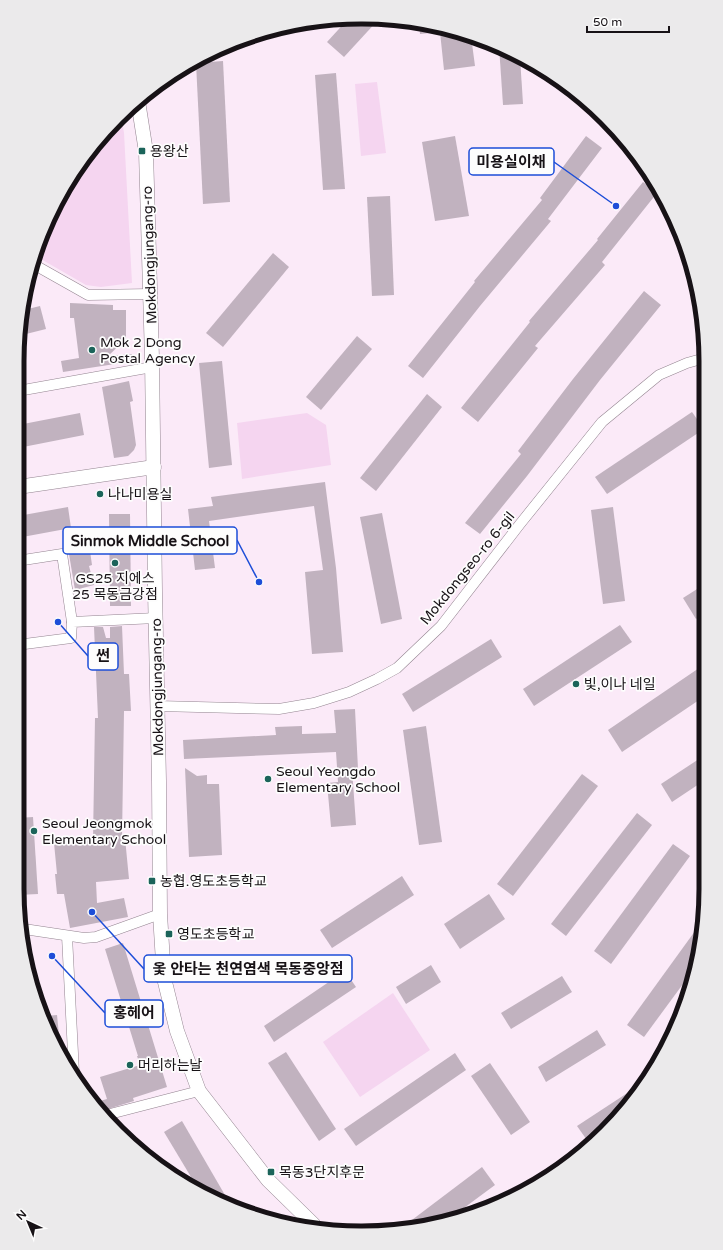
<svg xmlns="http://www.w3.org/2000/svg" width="723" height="1250" font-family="'Varela Round','Noto Sans KR',sans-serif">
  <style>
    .green { fill: #f5d5f0 }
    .building { fill: #c1b2bf }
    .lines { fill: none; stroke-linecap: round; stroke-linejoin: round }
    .street-casing { stroke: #938490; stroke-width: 11 }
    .secondary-casing { stroke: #938490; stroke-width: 15 }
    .street { stroke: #fff; stroke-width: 10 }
    .secondary { stroke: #fff; stroke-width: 14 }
    .poi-dot { fill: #1b645a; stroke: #fdfdfd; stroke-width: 1.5 }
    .labels { text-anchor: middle; stroke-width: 3.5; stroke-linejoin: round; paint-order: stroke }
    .poi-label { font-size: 14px; fill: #171216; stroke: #fdfdfd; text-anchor: start }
    .street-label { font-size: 14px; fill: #171216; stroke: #fdfdfd }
    .rim { fill: none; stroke: #171216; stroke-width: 5 }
    .leader { fill: none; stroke: #1d4ed8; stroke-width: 1.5 }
    .callout-dot { fill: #1d4ed8; stroke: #fdfdfd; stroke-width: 1.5 }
    .callout { fill: #fdfdfd; stroke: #1d4ed8; stroke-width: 1.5 }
    .callout-label { font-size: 15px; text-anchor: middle; font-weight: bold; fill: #171216 }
  </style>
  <rect width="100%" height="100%" fill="#fbeaf8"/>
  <!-- green -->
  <g class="green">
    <path d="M377,82L386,153L361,156L355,84Z"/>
    <path d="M121,115L124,133L132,283L101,287L86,285L34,255L35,251L75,170Z"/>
    <path d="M307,413L326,425L331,465L242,479L237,423Z"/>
    <path d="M393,993L430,1050L360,1097L323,1042Z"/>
  </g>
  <!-- building -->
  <g class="building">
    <path d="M361,17L379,19L344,57L327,42L349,18Z"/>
    <path d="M419,23L428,24L471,36L475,66L444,70L440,32L420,34Z"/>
    <path d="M499,46L520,57L523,104L503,105Z"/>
    <path d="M223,61L230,202L203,204L196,63Z"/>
    <path d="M336,73L345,189L323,190L315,75Z"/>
    <path d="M455,136L469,216L435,221L422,142Z"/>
    <path d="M586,136L602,148L548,219L551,221L480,306L423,378L408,366L475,282L474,281L542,200L540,198Z"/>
    <path d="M643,182L657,193L602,262L605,265L535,346L538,348L478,422L461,408L530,322L529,321L598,240L597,239Z"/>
    <path d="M390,196L394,295L372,296L367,197Z"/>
    <path d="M273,253L289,267L223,347L206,333Z"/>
    <path d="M644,291L661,305L600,380L527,476L480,534L465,523L521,454L518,451L573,379Z"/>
    <path d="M70,303L113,305V310H126V339L108,356L132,354L133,362L115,364L63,372L61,361L79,358L74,318H70Z"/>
    <path d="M40,306L46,329L18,336L24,310Z"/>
    <path d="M357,336L372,349L321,410L306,397Z"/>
    <path d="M222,361L232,465L209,468L199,363Z"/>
    <path d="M129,381L133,401L130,402L136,445L134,450L128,456L114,458L102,387Z"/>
    <path d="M427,394L442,407L376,491L360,478Z"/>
    <path d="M692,412L704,429L607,494L595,477Z"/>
    <path d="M80,413L84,435L18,448V425Z"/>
    <path d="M325,482L336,568L343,652L312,654L305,572L323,570L314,506L209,521L215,568L195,570L188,509L213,506L211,497Z"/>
    <path d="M68,507L71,528L17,538L18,516Z"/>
    <path d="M613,507L625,601L603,604L591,510Z"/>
    <path d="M382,513L402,619L381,624L360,517Z"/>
    <path d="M109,514H130L131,606H110Z"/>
    <path d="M90,551L92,565L89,566L94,585L75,590L69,554Z"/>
    <path d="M705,584V612L696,619L683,598Z"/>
    <path d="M620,625L632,642L534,706L523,689Z"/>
    <path d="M122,626L124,674H129L131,711H124L122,838H125L129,879L96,882L97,903L124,898L128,917L70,928L64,894H57L55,874H57L54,843L93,840L95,718H98L94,627H103L106,638H110V627Z"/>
    <path d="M491,639L502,657L413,712L402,694Z"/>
    <path d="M705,664V696L622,752L608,730Z"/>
    <path d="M355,709L358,769H352L356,825L331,827L327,783L338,782L336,752L184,759L183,740L276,735L275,727L302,726V734L336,733L334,710Z"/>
    <path d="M426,726L442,842L419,845L403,730Z"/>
    <path d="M705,755V780L672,802L661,784Z"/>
    <path d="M185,768L197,776L207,775V784H219L222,855L189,857Z"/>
    <path d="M582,774L598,786L513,896L497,884Z"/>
    <path d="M637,813L652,825L566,936L551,924Z"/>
    <path d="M33,817L38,894L18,895L17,888V818Z"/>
    <path d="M673,844L690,856L611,964L594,951Z"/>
    <path d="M402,876L414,895L332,948L320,930Z"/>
    <path d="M489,894L505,919L460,949L444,924Z"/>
    <path d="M703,920L694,969L644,1037L627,1025Z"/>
    <path d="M123,943L167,1087L133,1098L134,1101L101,1111L93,1103L107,1099L100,1077L140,1065L137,1056H138L105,949Z"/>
    <path d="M431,965L441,982L406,1004L396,987Z"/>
    <path d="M345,971L356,987L274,1042L264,1026Z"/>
    <path d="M562,976L572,992L511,1029L501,1013Z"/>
    <path d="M57,1015L60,1045L45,1016Z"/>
    <path d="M597,1030L606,1045L546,1082L538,1067Z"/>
    <path d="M286,1052L336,1129L319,1141L268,1063Z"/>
    <path d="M455,1053L466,1070L356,1146L344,1129Z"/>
    <path d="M490,1063L530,1122L511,1135L471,1076Z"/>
    <path d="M638,1086L640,1088L589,1143L577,1126Z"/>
    <path d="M182,1121L229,1202L197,1187L164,1132Z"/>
    <path d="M482,1167L495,1185L449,1219L400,1229Z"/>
  </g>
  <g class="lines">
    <!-- street casing -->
    <g class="street-casing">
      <g id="street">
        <path d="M33,264L88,295L150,294"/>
        <path d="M18,391L152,367"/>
        <path d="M17,561L62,554L72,622"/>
        <path d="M17,645L71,638L72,622L156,618"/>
        <path d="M158,706L279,709L314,703L349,692L377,679L397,668L441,626L520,524L602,422L659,375L687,363L705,358"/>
        <path d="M24,929L84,938L96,937L160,914"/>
        <path d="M67,936L74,1073"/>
        <path d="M106,1115L199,1091"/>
      </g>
    </g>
    <!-- secondary casing -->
    <g class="secondary-casing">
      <g id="secondary">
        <path d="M138,101L146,152L152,358L155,591L159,781L160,914L164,978L177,1031L199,1091L268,1180L314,1225"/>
        <path d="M18,487L154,467"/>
      </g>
    </g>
    <!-- street -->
    <use href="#street" class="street"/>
    <!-- secondary -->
    <use href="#secondary" class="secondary"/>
  </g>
  <!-- markers -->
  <g class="poi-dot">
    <rect x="138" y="147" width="8" height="8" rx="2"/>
    <circle cx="92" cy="350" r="4"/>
    <circle cx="100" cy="494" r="4"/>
    <circle cx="115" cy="563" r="4"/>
    <circle cx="576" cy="684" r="4"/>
    <circle cx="268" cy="779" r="4"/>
    <circle cx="34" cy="831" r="4"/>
    <rect x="148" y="877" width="8" height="8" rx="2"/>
    <rect x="165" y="930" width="8" height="8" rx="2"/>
    <circle cx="130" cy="1065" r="4"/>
    <rect x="267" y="1168" width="8" height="8" rx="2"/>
  </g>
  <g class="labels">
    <!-- poi labels -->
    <g class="poi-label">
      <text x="150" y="156">용왕산</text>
      <text x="100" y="347">Mok 2 Dong<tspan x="100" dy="16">Postal Agency</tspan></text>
      <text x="108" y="499">나나미용실</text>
      <text x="115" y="583" text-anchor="middle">GS25 지에스<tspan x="115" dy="16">25 목동금강점</tspan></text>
      <text x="584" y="689">빛,이나 네일</text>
      <text x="276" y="776">Seoul Yeongdo<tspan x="276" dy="16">Elementary School</tspan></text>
      <text x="42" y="828">Seoul Jeongmok<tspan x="42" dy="16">Elementary School</tspan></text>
      <text x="160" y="886">농협.영도초등학교</text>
      <text x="177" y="939">영도초등학교</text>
      <text x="138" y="1070">머리하는날</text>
      <text x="279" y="1177">목동3단지후문</text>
    </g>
    <!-- street labels -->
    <g class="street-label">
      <text transform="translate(149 255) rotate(-92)" y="5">Mokdongjungang-ro</text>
      <text transform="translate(467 568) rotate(-51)" y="5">Mokdongseo-ro 6-gil</text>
      <text transform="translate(157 687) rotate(-91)" y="5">Mokdongjungang-ro</text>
    </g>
  </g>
  <!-- crop -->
  <path d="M0 0H723V1250H0ZM361 24H362A337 337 0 0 1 699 361V889A337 337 0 0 1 362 1226H361A337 337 0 0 1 24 889V361A337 337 0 0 1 361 24Z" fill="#ebeaeb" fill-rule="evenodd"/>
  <path class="rim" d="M361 24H362A337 337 0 0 1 699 361V889A337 337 0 0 1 362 1226H361A337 337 0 0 1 24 889V361A337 337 0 0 1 361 24Z"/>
  <!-- callouts -->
  <path class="leader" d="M616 206L554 162M259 582L237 540M58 622L88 656M92 912L144 969M52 956L105 1013"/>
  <g class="callout-dot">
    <circle cx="616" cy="206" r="4"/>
    <circle cx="259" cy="582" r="4"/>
    <circle cx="58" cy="622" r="4"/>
    <circle cx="92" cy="912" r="4"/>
    <circle cx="52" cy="956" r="4"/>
  </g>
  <g class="callout">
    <rect x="469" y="148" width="85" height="27" rx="4"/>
    <rect x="63" y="527" width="174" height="27" rx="4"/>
    <rect x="88" y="643" width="30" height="27" rx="4"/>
    <rect x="144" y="955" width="208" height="27" rx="4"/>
    <rect x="105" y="1000" width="58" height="27" rx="4"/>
  </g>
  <g class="callout-label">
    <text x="511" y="167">미용실이채</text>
    <text x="150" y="546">Sinmok Middle School</text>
    <text x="103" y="661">썬</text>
    <text x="248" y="974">옻 안타는 천연염색 목동중앙점</text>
    <text x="134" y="1018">홍헤어</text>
  </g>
  <!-- north arrow -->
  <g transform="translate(28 1222) rotate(316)" stroke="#fdfdfd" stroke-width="3" paint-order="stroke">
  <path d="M0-3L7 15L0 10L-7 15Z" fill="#171216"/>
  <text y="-6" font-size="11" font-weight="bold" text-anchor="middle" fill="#171216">N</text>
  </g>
  <!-- scale -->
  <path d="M587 26v6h82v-6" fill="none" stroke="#171216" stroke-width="2"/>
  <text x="593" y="26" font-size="12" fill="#171216" stroke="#fdfdfd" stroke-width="3" paint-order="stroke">50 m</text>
</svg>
